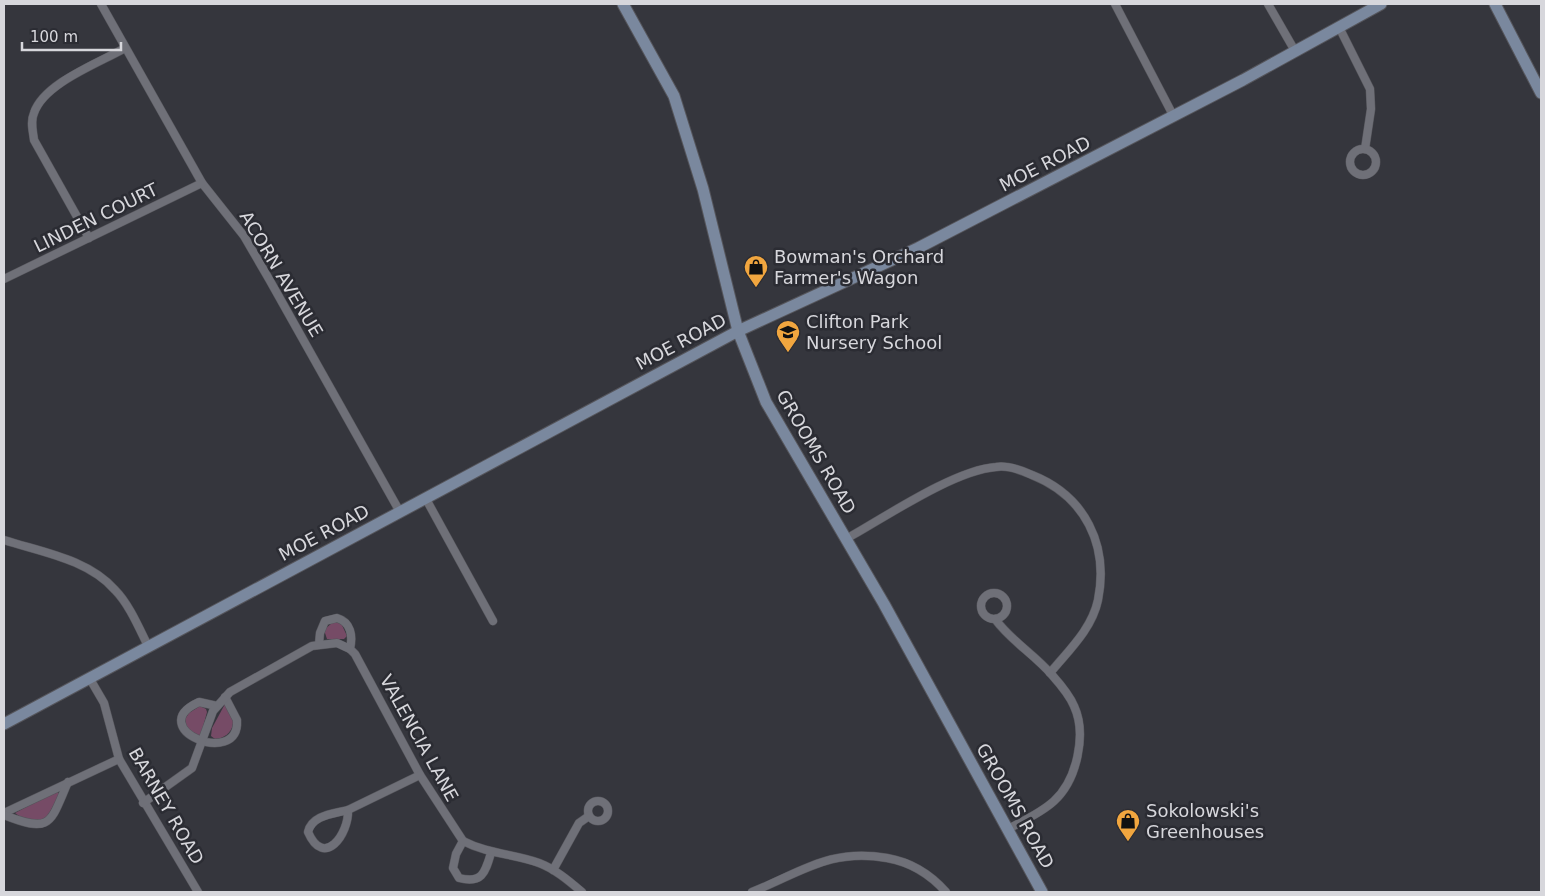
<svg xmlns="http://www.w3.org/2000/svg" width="1545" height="896" font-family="'DejaVu Sans',sans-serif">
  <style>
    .green { fill: #764b66 }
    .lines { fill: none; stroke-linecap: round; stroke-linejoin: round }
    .street-casing { stroke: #55555b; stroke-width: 9 }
    .secondary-casing { stroke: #55555b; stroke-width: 13 }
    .street { stroke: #6f7078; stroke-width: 8 }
    .secondary { stroke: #7a889e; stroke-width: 11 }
    .labels { text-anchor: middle; stroke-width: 5; stroke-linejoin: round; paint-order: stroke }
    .street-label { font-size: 18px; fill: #d7d7dc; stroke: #2b2c33 }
    .poi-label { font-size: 18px; fill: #d7d7dc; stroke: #2b2c33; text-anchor: start }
  </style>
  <rect width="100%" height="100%" fill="#35363d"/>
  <!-- green -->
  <g class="green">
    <path d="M333,622L341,623L347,636L344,639H327L324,630Z"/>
    <path d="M225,704C240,715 234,738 215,739L211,736L212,728Z"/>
    <path d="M200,706L206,709L207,712L201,735L197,736L187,730L185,719L189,713Z"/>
    <path d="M56,791L60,794L47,817C36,823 25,821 15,813Z"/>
  </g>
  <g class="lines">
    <!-- street casing -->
    <g class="street-casing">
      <g id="street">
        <path d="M101,4L202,183L244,236L269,279L400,512"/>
        <path d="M1115,4L1174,117"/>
        <path d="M1268,4L1295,51"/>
        <path d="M1339,27L1370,89L1371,109L1365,149"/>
        <circle cx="1363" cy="162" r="13"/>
        <path d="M89,238L34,140C33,131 30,122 34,113C44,83 99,63 125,48"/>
        <path d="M4,279L202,183"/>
        <path d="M426,499L493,621"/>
        <path d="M846,539C884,518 954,470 996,467C1008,465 1021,470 1032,475C1085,496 1109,545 1098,600C1092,629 1068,651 1050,673"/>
        <path d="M4,540C41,552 88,559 115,590C129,604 139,628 148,646"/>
        <circle cx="994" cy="606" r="13"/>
        <path d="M995,619C1011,641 1034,654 1052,675C1060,684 1069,694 1074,706C1087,734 1077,780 1054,801C1041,813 1023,821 1008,829"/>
        <path d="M319,644L320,633L325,621L337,618C351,622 353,636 350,649L355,654L420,775L463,841L456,854L453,868L459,878C482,884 485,873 491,853"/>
        <path d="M90,679L104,703L119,759L198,892"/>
        <path d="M217,706L199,702C142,728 240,769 237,720L225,697"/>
        <circle cx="598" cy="811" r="10"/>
        <path d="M143,803L192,768L213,711L230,692L312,646L337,643L350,649"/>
        <path d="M348,810C349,834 324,869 308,832C312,815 333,814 348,810Z"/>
        <path d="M348,810L420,775"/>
        <path d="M4,813L119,759"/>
        <path d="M4,815C52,834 50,823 68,782"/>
        <path d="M463,841C488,854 514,854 539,863C555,869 569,881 582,892"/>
        <path d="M553,870L579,823L589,816"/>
        <path d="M752,892C802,872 830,848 887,858C910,862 930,874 946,892"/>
      </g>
    </g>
    <!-- secondary casing -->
    <g class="secondary-casing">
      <g id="secondary">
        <path d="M623,4L674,96L703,189L738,331L766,402L884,604L1042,892"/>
        <path d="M1495,4L1541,93"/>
        <path d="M4,724L738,331L918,248L1243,80L1381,4"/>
      </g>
    </g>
    <!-- street -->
    <use href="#street" class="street"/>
    <!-- secondary -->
    <use href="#secondary" class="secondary"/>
  </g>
  <!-- icons -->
  <defs>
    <g id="shop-pin" transform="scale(1.25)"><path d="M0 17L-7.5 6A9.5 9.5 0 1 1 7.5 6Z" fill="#f1a63f" stroke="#2b2c33"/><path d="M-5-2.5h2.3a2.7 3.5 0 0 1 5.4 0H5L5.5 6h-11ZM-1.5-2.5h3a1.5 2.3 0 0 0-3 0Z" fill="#111"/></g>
    <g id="school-pin" transform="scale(1.25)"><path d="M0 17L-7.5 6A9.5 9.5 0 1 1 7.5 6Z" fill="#f1a63f" stroke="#2b2c33"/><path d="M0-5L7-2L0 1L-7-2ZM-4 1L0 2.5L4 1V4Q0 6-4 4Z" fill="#111"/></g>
  </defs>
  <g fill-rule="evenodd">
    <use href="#shop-pin" x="756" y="267"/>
    <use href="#school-pin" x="788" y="332"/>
    <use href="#shop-pin" x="1128" y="821"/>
  </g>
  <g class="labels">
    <!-- street labels -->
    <g class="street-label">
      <text transform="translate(1045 164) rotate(-27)" y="6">MOE ROAD</text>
      <text transform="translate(96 218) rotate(-26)" y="6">LINDEN COURT</text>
      <text transform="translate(281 274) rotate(59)" y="6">ACORN AVENUE</text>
      <text transform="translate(681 342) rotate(-28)" y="6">MOE ROAD</text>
      <text transform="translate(816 452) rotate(60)" y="6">GROOMS ROAD</text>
      <text transform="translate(324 533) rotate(-28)" y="6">MOE ROAD</text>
      <text transform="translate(419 738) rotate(61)" y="6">VALENCIA LANE</text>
      <text transform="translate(166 806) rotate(60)" y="6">BARNEY ROAD</text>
      <text transform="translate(1015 806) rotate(61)" y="6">GROOMS ROAD</text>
    </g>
    <!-- poi labels -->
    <g class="poi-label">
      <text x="774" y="263">Bowman's Orchard<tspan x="774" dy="21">Farmer's Wagon</tspan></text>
      <text x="806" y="328">Clifton Park<tspan x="806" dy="21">Nursery School</tspan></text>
      <text x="1146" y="817">Sokolowski's<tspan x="1146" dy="21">Greenhouses</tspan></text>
    </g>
  </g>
  <!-- border -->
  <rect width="1545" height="896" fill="none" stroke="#d7d7dc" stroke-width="10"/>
  <!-- scale -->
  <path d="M22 42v8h99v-8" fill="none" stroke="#d7d7dc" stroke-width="2.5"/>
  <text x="30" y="42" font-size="15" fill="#d7d7dc" stroke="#2b2c33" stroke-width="4" paint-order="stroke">100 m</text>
</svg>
